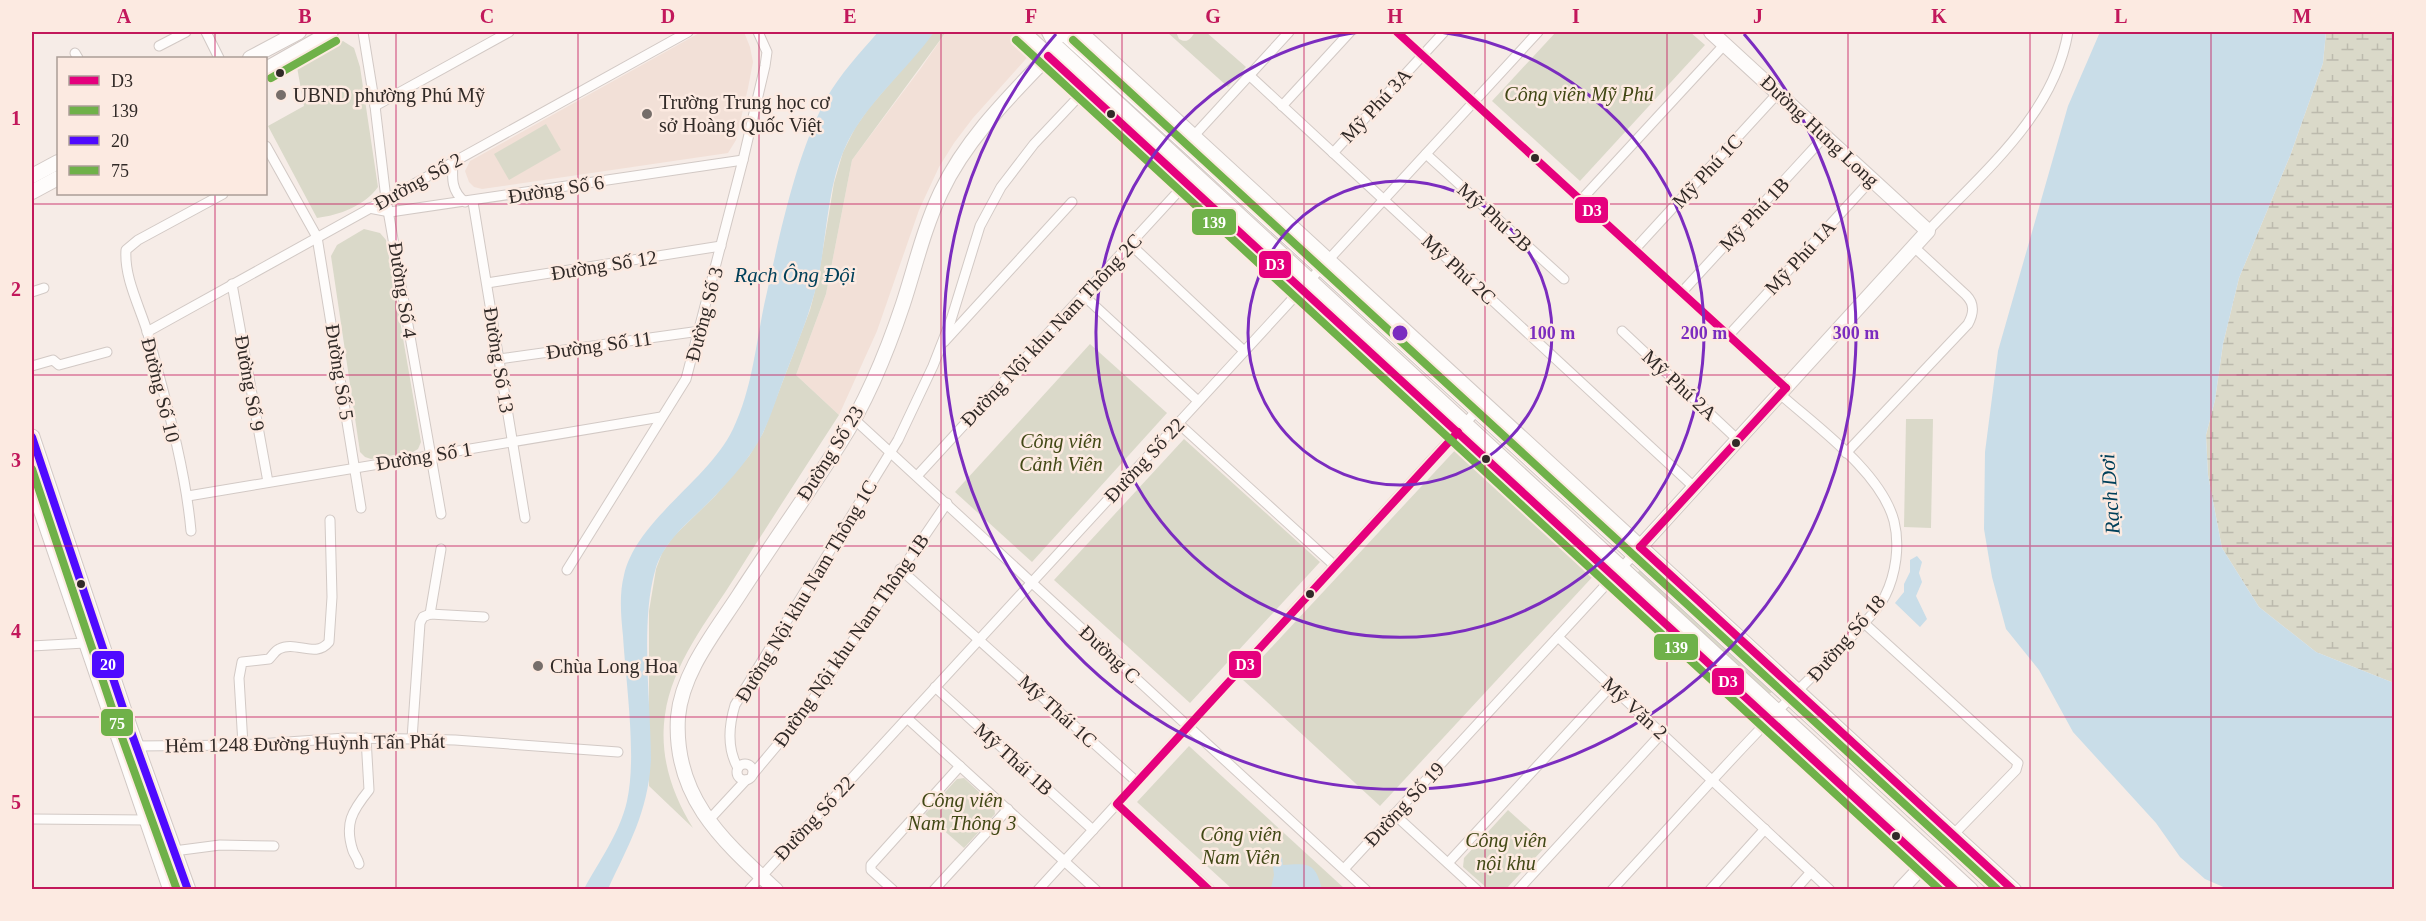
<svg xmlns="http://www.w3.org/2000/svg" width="2426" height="921" font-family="Georgia,serif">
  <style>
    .built { fill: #f2e0d7 }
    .green { fill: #dad9c9 }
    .wetland { fill: url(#wetland-marsh) }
    .water { fill: #c9dde8 }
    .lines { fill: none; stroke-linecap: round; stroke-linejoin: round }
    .street-casing { stroke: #d2c9c5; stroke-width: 11 }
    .secondary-casing { stroke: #d2c9c5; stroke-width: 16 }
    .primary-casing { stroke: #d2c9c5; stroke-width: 17 }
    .street { stroke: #fefcfb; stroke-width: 9 }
    .secondary { stroke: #fefcfb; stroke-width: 14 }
    .primary { stroke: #fefcfb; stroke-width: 15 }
    .bus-1-casing { stroke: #fceae1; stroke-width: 12 }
    .bus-2-casing { stroke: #fceae1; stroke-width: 12 }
    .bus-3-casing { stroke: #fceae1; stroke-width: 12 }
    .bus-4-casing { stroke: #fceae1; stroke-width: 12 }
    .bus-1 { stroke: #e5007d; stroke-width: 8 }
    .bus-2 { stroke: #6fb149; stroke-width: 8 }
    .bus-3 { stroke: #4f0aff; stroke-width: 8 }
    .bus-4 { stroke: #6fb149; stroke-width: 8 }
    .grid { fill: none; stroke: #c2185b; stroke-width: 1.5; stroke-opacity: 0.55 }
    .ring { fill: none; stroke: #7b2cbf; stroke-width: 3 }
    .bus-dot { fill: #312a27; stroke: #fceae1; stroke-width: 2 }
    .poi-dot { fill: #766e6a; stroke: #fceae1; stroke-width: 2 }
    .labels { text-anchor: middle; stroke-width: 5; stroke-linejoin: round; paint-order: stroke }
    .park-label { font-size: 20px; font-style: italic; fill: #414815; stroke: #fceae1 }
    .poi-label { font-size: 20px; fill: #312a27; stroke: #fceae1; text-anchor: start }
    .street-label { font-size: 20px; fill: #312a27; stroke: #fceae1 }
    .water-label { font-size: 21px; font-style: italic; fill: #00405a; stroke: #fceae1 }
    .centre { fill: #7b2cbf; stroke: #fceae1; stroke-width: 3 }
    .ring-label { font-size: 18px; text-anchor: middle; font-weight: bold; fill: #7b2cbf; stroke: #fceae1; stroke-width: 5; stroke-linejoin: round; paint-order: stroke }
    .line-badge { stroke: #fceae1; stroke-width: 2 }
    .badge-label { font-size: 16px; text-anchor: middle; font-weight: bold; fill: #fff }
    .neatline { fill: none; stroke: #c2185b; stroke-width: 2 }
    .grid-label { font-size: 20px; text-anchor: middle; font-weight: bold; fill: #c2185b }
  </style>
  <defs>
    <pattern id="wetland-marsh" width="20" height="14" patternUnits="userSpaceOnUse" patternTransform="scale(1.5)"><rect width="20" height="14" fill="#dad9c9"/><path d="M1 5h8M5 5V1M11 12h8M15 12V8" fill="none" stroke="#bcbaad"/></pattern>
  </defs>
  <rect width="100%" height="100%" fill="#f6ece7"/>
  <!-- built -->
  <g class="built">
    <path d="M701,32H744L750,47L753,62L748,88L736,140L728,153L482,189L474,187L469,182L465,171L470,161Z"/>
    <path d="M946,32H1014L1033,51L973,118L954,143L939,167L919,210L877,331L839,415L796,375L826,294L852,160L921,68Z"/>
  </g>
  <!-- green -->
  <g class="green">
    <path d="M934,32H946L852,160L826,294L796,375L839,415C804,469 769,523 735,577C708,620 672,664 665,715C659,756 672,794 693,828L649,786V611L656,569L662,553L673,537L715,496L749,456L763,433L810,310L818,279L834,183L843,152L855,128L869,108Z"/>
    <path d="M1167,32H1176L1179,39C1188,44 1191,38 1195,32H1206L1246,67L1228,87Z"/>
    <path d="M1556,32H1690L1705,45L1580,181L1492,101Z"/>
    <path d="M343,41L354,48L360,67L378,187C364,206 340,215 317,218L268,126L304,106L297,67Z"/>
    <path d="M546,124L561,150L509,180L494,154Z"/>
    <path d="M364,229L380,233L386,240L421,442L418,449L413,452L371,459L365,457L360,452L331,256L337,245Z"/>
    <path d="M1090,344L1167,413L1032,562L955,492Z"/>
    <path d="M1906,419H1933L1931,528L1904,527Z"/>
    <path d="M1184,439L1320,562L1190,703L1054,580Z"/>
    <path d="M1459,446L1597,572L1380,806L1242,679Z"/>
    <path d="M1640,570L1772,691L1771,693L1767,694L1637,573Z"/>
    <path d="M1189,746L1345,889H1232L1137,802Z"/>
    <path d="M964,778L994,806L995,814L964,848L925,814L957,779Z"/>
    <path d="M1508,810L1547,845L1506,889H1488L1463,867L1464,858Z"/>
  </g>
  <!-- wetland -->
  <path class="wetland" d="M2326,32H2394V683L2316,652L2259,607L2222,548L2208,475L2206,435L2215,400L2223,344L2239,278L2290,156L2323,63Z"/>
  <!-- water -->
  <g class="water">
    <path d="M878,32H934C906,72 864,104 844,150C827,190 827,237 818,279C811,311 798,342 786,373C778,393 772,414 763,433C752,456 732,478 714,497C692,520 664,539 655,571C640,623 651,705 651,760C648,812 629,844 608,889H584C599,861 620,833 627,801C637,756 626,684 623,636C621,616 619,595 624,575C637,519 708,481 733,429C754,385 756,338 767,292C781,229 796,156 826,99C840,74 860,53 878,32Z"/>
    <path d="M2100,32H2326L2323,63L2290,156L2239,278L2223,344L2215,400L2206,435L2208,475L2222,548L2259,607L2316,652L2394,683V889H2228L2205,879L2180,857L2156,823L2073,732L2039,670L2006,629L1992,577L1984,529L1985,452L1998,351L2068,106Z"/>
    <path d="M1917,556L1922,562L1919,573L1922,582L1916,596L1927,619L1920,627L1895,603L1904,592V584L1910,572V560Z"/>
    <path d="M1282,857L1283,865C1310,863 1315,863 1322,889L1271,888L1274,875L1273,866Z"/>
  </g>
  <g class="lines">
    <!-- street casing -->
    <g class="street-casing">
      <g id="street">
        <path d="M206,32L219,58"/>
        <path d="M363,32L375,106L386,199L441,514"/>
        <path d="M1397,32L1786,388"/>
        <path d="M159,46L186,32"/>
        <path d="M75,53L78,58"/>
        <path d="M1249,75L1694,487"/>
        <path d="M375,106L509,32"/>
        <path d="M1282,106L1350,32"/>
        <path d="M1190,140L1289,32"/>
        <path d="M266,146L317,237L361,508"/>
        <path d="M1333,153L1444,32"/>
        <path d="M1426,154L1564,279"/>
        <path d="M453,162C452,178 451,191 465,202"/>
        <path d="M1581,200L1725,44"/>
        <path d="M473,202L525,518"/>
        <path d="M369,208L390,212L743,160"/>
        <path d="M1928,231C1983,172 2054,115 2068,32"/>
        <path d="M1130,244L1244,351"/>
        <path d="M1635,249L1778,93"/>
        <path d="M487,283L721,246"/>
        <path d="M232,284L268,482"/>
        <path d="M32,292L44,288"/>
        <path d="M1682,292L1825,136"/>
        <path d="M1083,295L1198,401"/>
        <path d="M1622,331L1738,440"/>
        <path d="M147,332L688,32"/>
        <path d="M1729,335L1872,179"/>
        <path d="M944,342L1072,202"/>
        <path d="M499,359L700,331"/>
        <path d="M32,366L53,360L59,365L107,352"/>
        <path d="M854,419L1366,890"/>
        <path d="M1178,423L1335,566"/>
        <path d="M1846,453L1968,324C1974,313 1975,304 1966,295L1914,247"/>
        <path d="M917,476L1186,183"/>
        <path d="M188,496L661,417"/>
        <path d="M191,531C185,465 165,398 148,334C140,307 124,278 126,250L138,240L223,194"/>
        <path d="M900,569L1137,782"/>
        <path d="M567,570L686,379L743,160L765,66L767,52L758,32"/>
        <path d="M430,614L441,549"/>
        <path d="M1864,623L2018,763L2016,770L1951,837"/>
        <path d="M1558,637L1830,890"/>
        <path d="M32,646L85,643"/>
        <path d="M935,687L1093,830"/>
        <path d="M907,718L1096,890"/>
        <path d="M412,739L420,623L423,617L430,614L484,617"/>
        <path d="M243,745L239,678L242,662L269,659C273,655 275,651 279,649C296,640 315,659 329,642L332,597L330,520"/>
        <path d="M136,746L243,745L346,738L412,739L455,740L618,752"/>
        <circle cx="745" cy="772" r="8"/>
        <path d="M738,768C727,749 729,725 735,705L898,440L933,366L951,320L980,226L1001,187L1034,144L1085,90"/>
        <path d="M753,774L800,718L947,503"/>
        <path d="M1117,804L1210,890"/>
        <path d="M1394,814L1477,890"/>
        <path d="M32,819L146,820"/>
        <path d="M708,821L746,780"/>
        <path d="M174,851L220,845L274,846"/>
        <path d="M1448,863L1611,686"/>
        <path d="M359,864C358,859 355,856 353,851C344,824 352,811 369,790L366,738"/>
        <path d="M1344,869L1637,551"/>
        <path d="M749,890L1538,32"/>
        <path d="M893,890L871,870V865L960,766"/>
        <path d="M934,890L1008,809"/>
        <path d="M1038,890L1480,407"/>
        <path d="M1518,890L1662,733"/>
        <path d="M1612,890C1665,833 1716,774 1770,719C1797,690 1826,664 1853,635C1864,623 1877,611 1885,596C1896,574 1900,545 1894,521C1881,472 1817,427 1780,394"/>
        <path d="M1710,890L1765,829"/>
        <path d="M1795,890L1811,872"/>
      </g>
    </g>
    <!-- secondary casing -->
    <g class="secondary-casing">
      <g id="secondary">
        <path d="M1023,32L1956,890"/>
        <path d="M1049,32L1057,47L1971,890"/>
        <path d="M1054,32L1067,36L1186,144L1999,890"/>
        <path d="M1080,32L2014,890"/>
        <path d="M250,58L299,32"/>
        <path d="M266,69L331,32"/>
        <path d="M32,176L58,162"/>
        <path d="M32,192L58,178"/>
        <path d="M1640,547L1928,231L1711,32"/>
        <path d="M776,890C722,840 673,797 678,717C682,672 715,632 739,595C772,544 807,495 840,443C867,401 887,352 903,304C915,267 924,228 941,192C967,137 1012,94 1054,50"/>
        <path d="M1900,890L1932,856"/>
      </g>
    </g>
    <!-- primary casing -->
    <g class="primary-casing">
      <g id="primary">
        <path d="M32,437L130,729L188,890"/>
        <path d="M32,483L171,890"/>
      </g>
    </g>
    <!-- street -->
    <use href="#street" class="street"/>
    <!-- secondary -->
    <use href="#secondary" class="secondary"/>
    <!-- primary -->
    <use href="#primary" class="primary"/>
    <!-- bus-1 casing -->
    <g class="bus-1-casing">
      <g id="bus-1">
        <path d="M1397,32L1786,388"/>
        <path d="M1048,56L1955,890"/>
        <path d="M1640,547L2013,890"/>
        <path d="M1640,547L1786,388"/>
        <path d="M1209,890L1117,804L1458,432"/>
      </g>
    </g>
    <!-- bus-2 casing -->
    <g class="bus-2-casing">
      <g id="bus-2">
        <path d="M1016,40L1940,890"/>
        <path d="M1073,40L1998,890"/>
        <path d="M271,78L336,41"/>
      </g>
    </g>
    <!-- bus-3 casing -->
    <g class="bus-3-casing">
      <path id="bus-3" d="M32,437L130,729L188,890"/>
    </g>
    <!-- bus-4 casing -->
    <g class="bus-4-casing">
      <path id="bus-4" d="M32,469L120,732L177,890"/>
    </g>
    <!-- bus-1 -->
    <use href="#bus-1" class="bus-1"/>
    <!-- bus-2 -->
    <use href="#bus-2" class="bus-2"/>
    <!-- bus-3 -->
    <use href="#bus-3" class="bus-3"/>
    <!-- bus-4 -->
    <use href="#bus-4" class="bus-4"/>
  </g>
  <!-- grid -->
  <path class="grid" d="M215,32V58M396,32V890M578,32V890M759,32V890M941,32V890M1122,32V890M1304,32V890M1485,32V890M1667,32V890M1848,32V890M2030,32V890M2211,32V890M215,194V890M32,204H2394M32,375H2394M32,546H2394M32,717H2394"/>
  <!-- distance rings -->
  <g class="ring">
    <circle cx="1400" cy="333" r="152"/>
    <path d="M1440 32A304 304 0 1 1 1360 32"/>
    <path d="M1744 34A456 456 0 1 1 1056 34"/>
  </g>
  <!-- markers -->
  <g class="bus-dot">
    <circle cx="280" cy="73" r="5"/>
    <circle cx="1111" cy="114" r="5"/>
    <circle cx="1535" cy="158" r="5"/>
    <circle cx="1736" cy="443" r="5"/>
    <circle cx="1486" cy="459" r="5"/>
    <circle cx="81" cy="584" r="5"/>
    <circle cx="1310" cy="594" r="5"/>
    <circle cx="1896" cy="836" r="5"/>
  </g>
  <g class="poi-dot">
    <circle cx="281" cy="95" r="6"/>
    <circle cx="647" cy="114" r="6"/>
    <circle cx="538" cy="666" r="6"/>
  </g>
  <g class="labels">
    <!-- park labels -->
    <g class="park-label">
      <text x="1579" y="101">Công viên Mỹ Phú</text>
      <text x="1061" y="448">Công viên<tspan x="1061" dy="23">Cảnh Viên</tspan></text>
      <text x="962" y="807">Công viên<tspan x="962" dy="23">Nam Thông 3</tspan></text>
      <text x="1241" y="841">Công viên<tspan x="1241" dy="23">Nam Viên</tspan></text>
      <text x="1506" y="847">Công viên<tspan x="1506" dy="23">nội khu</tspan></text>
    </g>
    <!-- poi labels -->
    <g class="poi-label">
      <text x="293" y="102">UBND phường Phú Mỹ</text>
      <text x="659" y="109">Trường Trung học cơ<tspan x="659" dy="23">sở Hoàng Quốc Việt</tspan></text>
      <text x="550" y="673">Chùa Long Hoa</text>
    </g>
    <!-- street labels -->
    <g class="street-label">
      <text transform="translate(1376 105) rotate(-47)" y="7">Mỹ Phú 3A</text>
      <text transform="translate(1820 131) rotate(43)" y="7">Đường Hưng Long</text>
      <text transform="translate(1707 171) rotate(-47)" y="7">Mỹ Phú 1C</text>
      <text transform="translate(418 181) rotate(-29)" y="7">Đường Số 2</text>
      <text transform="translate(556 189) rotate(-9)" y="7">Đường Số 6</text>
      <text transform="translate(1754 214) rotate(-47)" y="7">Mỹ Phú 1B</text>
      <text transform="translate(1495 217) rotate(42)" y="7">Mỹ Phú 2B</text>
      <text transform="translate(1800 257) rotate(-47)" y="7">Mỹ Phú 1A</text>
      <text transform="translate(604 265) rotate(-9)" y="7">Đường Số 12</text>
      <text transform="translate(1459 269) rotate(43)" y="7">Mỹ Phú 2C</text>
      <text transform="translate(403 290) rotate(81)" y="7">Đường Số 4</text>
      <text transform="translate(704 314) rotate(-75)" y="7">Đường Số 3</text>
      <text transform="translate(1051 330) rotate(-47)" y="7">Đường Nội khu Nam Thông 2C</text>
      <text transform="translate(599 345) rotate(-8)" y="7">Đường Số 11</text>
      <text transform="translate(499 360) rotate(81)" y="7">Đường Số 13</text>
      <text transform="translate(340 372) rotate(81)" y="7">Đường Số 5</text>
      <text transform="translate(250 383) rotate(80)" y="7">Đường Số 9</text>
      <text transform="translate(1680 385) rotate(43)" y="7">Mỹ Phú 2A</text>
      <text transform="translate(161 390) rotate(76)" y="7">Đường Số 10</text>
      <text transform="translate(830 453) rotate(-58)" y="7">Đường Số 23</text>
      <text transform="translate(424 456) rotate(-9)" y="7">Đường Số 1</text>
      <text transform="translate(1144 460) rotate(-47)" y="7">Đường Số 22</text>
      <text transform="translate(806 591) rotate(-59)" y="7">Đường Nội khu Nam Thông 1C</text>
      <text transform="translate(1846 638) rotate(-49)" y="7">Đường Số 18</text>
      <text transform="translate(851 640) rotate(-55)" y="7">Đường Nội khu Nam Thông 1B</text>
      <text transform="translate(1110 654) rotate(43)" y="7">Đường C</text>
      <text transform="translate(1635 708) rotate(43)" y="7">Mỹ Văn 2</text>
      <text transform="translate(1058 711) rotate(42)" y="7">Mỹ Thái 1C</text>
      <text transform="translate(305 743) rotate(-1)" y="7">Hẻm 1248 Đường Huỳnh Tấn Phát</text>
      <text transform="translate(1014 759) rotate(42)" y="7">Mỹ Thái 1B</text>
      <text transform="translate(1404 804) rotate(-47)" y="7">Đường Số 19</text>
      <text transform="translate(814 818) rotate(-47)" y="7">Đường Số 22</text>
    </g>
    <!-- water labels -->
    <g class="water-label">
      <text x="795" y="282">Rạch Ông Đội</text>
      <text transform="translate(2110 494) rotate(-94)" y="7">Rạch Dơi</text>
    </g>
  </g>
  <circle cx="1400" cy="333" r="9" class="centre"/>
  <g class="ring-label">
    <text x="1552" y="339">100 m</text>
    <text x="1704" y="339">200 m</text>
    <text x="1856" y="339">300 m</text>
  </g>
  <g class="line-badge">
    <rect x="1574" y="196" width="35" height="28" rx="6" fill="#e5007d"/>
    <rect x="1191" y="208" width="46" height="28" rx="6" fill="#6fb149"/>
    <rect x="1258" y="250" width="34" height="29" rx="6" fill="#e5007d"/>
    <rect x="1653" y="633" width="46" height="28" rx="6" fill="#6fb149"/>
    <rect x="91" y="650" width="34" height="29" rx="6" fill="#4f0aff"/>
    <rect x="1228" y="650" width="34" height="29" rx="6" fill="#e5007d"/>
    <rect x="1711" y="667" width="34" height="29" rx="6" fill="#e5007d"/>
    <rect x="100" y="708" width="34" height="29" rx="6" fill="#6fb149"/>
  </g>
  <g class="badge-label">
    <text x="1592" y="216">D3</text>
    <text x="1214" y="228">139</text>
    <text x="1275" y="270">D3</text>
    <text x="1676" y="653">139</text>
    <text x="108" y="670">20</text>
    <text x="1245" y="670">D3</text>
    <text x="1728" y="687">D3</text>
    <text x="117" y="729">75</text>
  </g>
  <!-- border -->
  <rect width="2426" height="921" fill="none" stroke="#fceae1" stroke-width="66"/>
  <!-- legend -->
  <rect x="57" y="57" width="210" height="138" fill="#fceae1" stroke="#ab9d97" stroke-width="1.5"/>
  <rect x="69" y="76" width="30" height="9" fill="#e5007d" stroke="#ab9d97" stroke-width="1.5"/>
  <text x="111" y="87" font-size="18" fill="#312a27">D3</text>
  <rect x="69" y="106" width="30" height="9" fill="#6fb149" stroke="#ab9d97" stroke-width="1.5"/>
  <text x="111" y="117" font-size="18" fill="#312a27">139</text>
  <rect x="69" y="136" width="30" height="9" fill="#4f0aff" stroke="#ab9d97" stroke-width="1.5"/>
  <text x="111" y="147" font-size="18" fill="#312a27">20</text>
  <rect x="69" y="166" width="30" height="9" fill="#6fb149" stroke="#ab9d97" stroke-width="1.5"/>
  <text x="111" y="177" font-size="18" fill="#312a27">75</text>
  <rect x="33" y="33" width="2360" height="855" class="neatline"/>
  <g class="grid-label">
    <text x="124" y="23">A</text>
    <text x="305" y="23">B</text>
    <text x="487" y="23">C</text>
    <text x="668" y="23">D</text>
    <text x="850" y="23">E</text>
    <text x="1031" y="23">F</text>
    <text x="1213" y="23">G</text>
    <text x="1395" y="23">H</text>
    <text x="1576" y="23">I</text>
    <text x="1758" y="23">J</text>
    <text x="1939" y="23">K</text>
    <text x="2121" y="23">L</text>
    <text x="2302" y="23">M</text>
    <text x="16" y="125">1</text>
    <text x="16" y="296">2</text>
    <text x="16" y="467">3</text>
    <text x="16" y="638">4</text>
    <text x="16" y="809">5</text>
  </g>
</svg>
